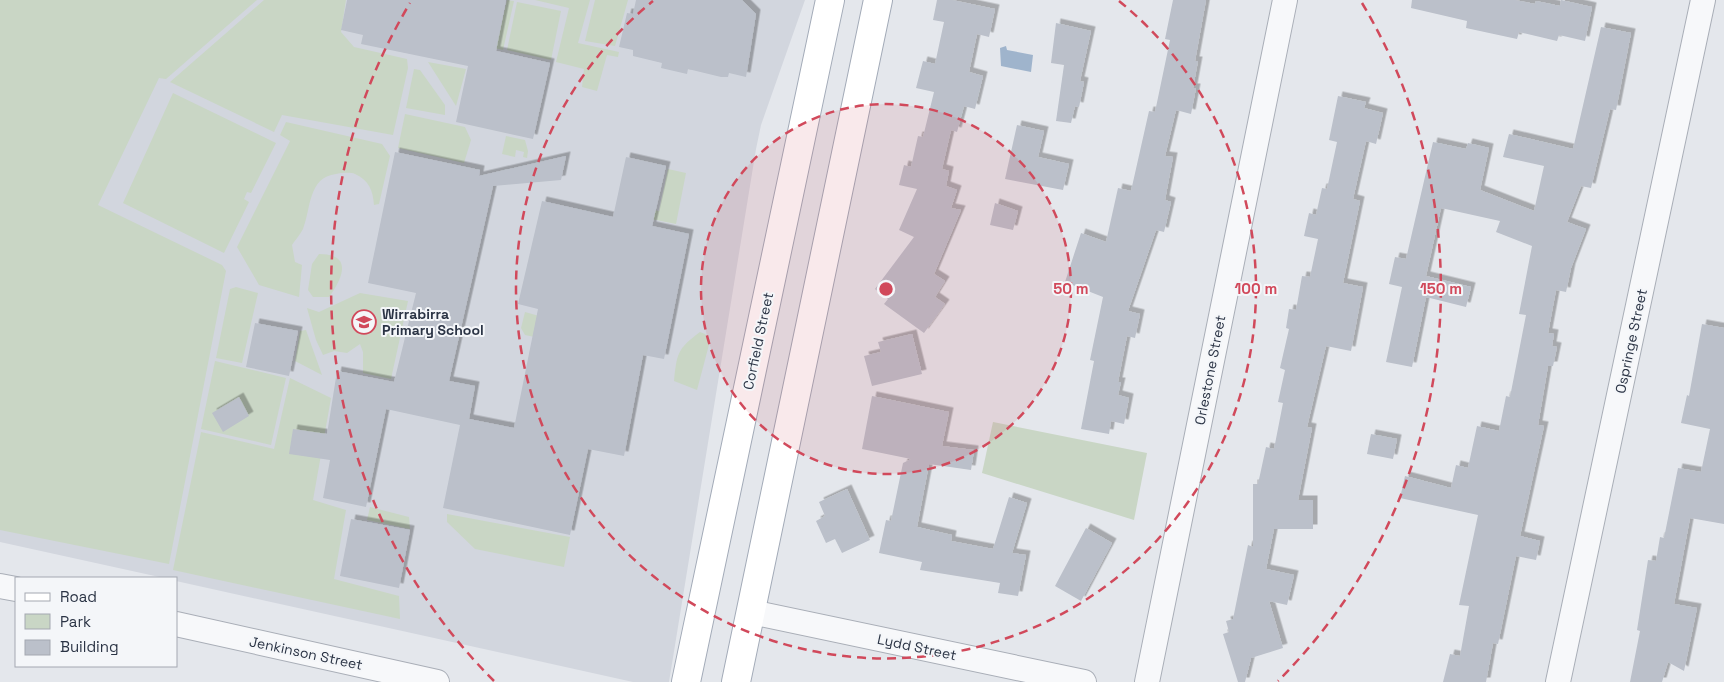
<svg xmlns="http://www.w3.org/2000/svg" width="1724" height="682" font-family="'Space Grotesk',sans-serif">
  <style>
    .built { fill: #d2d6de }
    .green { fill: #c9d6c5 }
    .water { fill: #9fb4cc }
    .building { fill: #bbc0ca; filter: url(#shadow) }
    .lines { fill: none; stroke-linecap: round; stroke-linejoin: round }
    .minor-casing { stroke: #a9aeb7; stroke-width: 26 }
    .primary-casing { stroke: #a3abb8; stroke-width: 30 }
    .minor { stroke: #f7f8fa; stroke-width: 24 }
    .primary { stroke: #fff; stroke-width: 28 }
    .ring { fill: none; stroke: #d1495b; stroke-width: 2.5; stroke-dasharray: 9 6 }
    .labels { text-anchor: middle; stroke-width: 4; stroke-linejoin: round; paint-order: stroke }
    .poi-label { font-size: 14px; font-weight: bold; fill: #2b3445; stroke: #f4f6f9; text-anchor: start }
    .street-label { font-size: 14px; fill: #2b3445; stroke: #f4f6f9 }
    .centre { fill: #d1495b; stroke: #f4f6f9; stroke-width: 2.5 }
    .ring-label { font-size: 15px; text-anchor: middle; font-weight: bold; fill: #d1495b; stroke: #f4f6f9; stroke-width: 4; stroke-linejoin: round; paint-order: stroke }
  </style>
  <defs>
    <filter id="shadow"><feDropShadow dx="4.5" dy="-4.5" stdDeviation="0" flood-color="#0004"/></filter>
  </defs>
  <rect width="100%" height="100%" fill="#e4e7ec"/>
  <!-- built -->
  <path class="built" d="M0,0H805L761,125L756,149L669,682H633L176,581V578H164L0,542Z"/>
  <!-- green -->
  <g class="green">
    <path d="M0,0H257L166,79L159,78L98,205L222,265L226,271L169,564L0,530Z"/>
    <path d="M264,0H346L341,32L354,47L407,59L408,68L393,135L282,115L274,132L170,82Z"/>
    <path d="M507,0L514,1L503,50L473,43L475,30L499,35Z"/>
    <path d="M535,0H590L578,43L619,52L618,57L607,55L597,91L582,87L584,69L556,62L569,8Z"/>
    <path d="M595,0H628L615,46L585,41Z"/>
    <path d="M517,2L561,11L551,60L507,50Z"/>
    <path d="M428,62L466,69L456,106Z"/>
    <path d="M414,69L420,70L445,105V115L406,108Z"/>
    <path d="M173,93L276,143L251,193L247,192L244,199L249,202L224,253L123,203Z"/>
    <path d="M405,114L465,127L471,140L464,163L398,148Z"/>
    <path d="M286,122L382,144L390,156L379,204L374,205C373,191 369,180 355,174C350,172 341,173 336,174C308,177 311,209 303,229C300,235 295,240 292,245L295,262L302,265L299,297L259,285L237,247L290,141L280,135Z"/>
    <path d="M506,136L525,140L528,151L527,158L523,157L524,152L516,150L515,157L502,154Z"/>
    <path d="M668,169L686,173L676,224L641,217L643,208L659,211Z"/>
    <path d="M319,254C353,254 343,278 329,297H313L308,290L312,264Z"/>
    <path d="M236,287L258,293L242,363L216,358L230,289Z"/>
    <path d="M360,293L408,301L391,379L363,373V352L360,344L347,353L334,351L323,355L316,340L307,308L319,312Z"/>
    <path d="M525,312L539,316L568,344L525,335L521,328Z"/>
    <path d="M306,330L322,375L295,361L300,331Z"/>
    <path d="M700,332L705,334L710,341L697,390L674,381C677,354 677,349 700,332Z"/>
    <path d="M215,361L286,378L271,445L201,429Z"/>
    <path d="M290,378L331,398L313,500L346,510L334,579L399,596L400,619L173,570L201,432L274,449Z"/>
    <path d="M993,422L1147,453L1134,520L982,473Z"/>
    <path d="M370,507L409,517L410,529L367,520Z"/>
    <path d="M447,514L570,537L564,567L475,549L447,522Z"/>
  </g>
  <!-- water -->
  <path class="water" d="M1006,46L1007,50L1033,55L1031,72L1001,66L1000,48Z"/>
  <!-- building -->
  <g class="building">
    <path d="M347,0H506L496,51L550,63L533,139L456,122L468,66L361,44L363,35L341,30Z"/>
    <path d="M636,0H742L756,14L746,77L729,73L728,77H721L688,69L687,74L661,68L662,63L633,56V50L619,47L627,13L633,14Z"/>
    <path d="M937,0H952L995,9L989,37L977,34L969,72L983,76L975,109L964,106L957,132L951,130L942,169L949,171L946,186L957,190L951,208L961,210L934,274L945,281L935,297L945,304L924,333L884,304L888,299L875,289L914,237L899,230L917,189L899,185L904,165L911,167L918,136L923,137L934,92L916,88L923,61L935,64L944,22L933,20Z"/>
    <path d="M1173,0H1206L1195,61H1198L1193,88H1196L1191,114L1176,110L1165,156L1173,157L1165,200L1171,202L1164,232L1156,230L1128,311L1140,314L1135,338L1127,336L1118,382H1121L1118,395L1129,398L1124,424L1111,421L1109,434L1081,429L1094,361L1090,360L1103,297L1065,282L1081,233L1106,242L1118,188L1131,191L1149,111L1155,112L1170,40L1165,39Z"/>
    <path d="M1412,0H1515L1535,4L1536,1L1560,6L1561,0L1592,7L1585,41L1559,35L1557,41L1519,32L1517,39L1466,28L1467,21L1411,8Z"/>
    <path d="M1056,23L1091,31L1080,81L1084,82L1079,107L1075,106L1071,123L1056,121L1064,65L1051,63Z"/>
    <path d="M1601,27L1631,33L1616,110L1610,109L1591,188L1581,186L1567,222L1586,229L1571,268L1566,292L1556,290L1548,333L1554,334L1552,346L1557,347L1553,366H1548L1538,425L1544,426L1520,536L1540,541L1536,560L1516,556L1498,644L1493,643L1486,682H1443L1450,654L1460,656L1469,606L1459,605L1478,515L1400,498L1405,476L1451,488L1456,465L1468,468L1477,426L1499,431L1506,396L1510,397L1526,315L1519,314L1532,246L1496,232L1500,221L1441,208L1426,276L1471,287L1466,307L1426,297L1412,367L1386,362L1402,287L1389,284L1395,257L1406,259L1433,142L1466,149L1468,143L1489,148L1480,190L1534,211L1544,166L1503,157L1509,134L1573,149Z"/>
    <path d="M1338,96L1366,102L1364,108L1383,113L1376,144L1366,141L1353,199L1360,201L1343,283L1363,287L1351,351L1326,346L1307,427L1312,428L1298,500H1313V529H1274L1266,569L1294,575L1287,605L1269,601L1283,648L1251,658L1245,682H1238L1223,634L1229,632L1226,621L1233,619L1248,545L1253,547V484H1258L1266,447L1274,449L1283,403L1278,402L1285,370L1280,368L1289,329L1286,328L1289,309L1296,310L1302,276L1310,277L1318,239L1304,236L1309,213L1316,215L1322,188L1327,189L1337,142L1329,140Z"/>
    <path d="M1017,125L1044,131L1038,157L1069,164L1063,190L1005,179Z"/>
    <path d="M395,152L480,170L479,176L566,156L561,180L493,186L449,381L475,386L469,419L514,428L538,309L518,304L542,201L613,217L626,157L666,166L652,226L689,234L664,359L643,355L624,456L588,449L570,535L443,508L460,425L386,409L366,507L323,498L330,460L289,454L293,429L327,434L337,371L394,382L416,293L368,283Z"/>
    <path d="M995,203L1018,211L1013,230L990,225Z"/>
    <path d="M255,323L298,331L289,376L246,367Z"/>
    <path d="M1702,324L1724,328V524L1690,518L1674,604L1697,608L1684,671L1668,662L1662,682H1630L1640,631L1637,630L1648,560L1656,561L1660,537L1664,538L1678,468L1701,472L1710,429L1681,423L1687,395L1689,396Z"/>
    <path d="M912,334L922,374L872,386L864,356L881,352L878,342Z"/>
    <path d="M872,396L949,412L942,446L974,450L971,470L929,464L917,527L952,535L951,541L993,549L1009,497L1027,503L1012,553L1026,555L1018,596L998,593L1000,583L920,570L922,562L879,553L886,520L891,521L903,463L911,459L862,449Z"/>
    <path d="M239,397L249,416L223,432L212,413Z"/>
    <path d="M1371,434L1397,439L1393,459L1367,454Z"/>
    <path d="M847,489L870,540L842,553L835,539L826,543L816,521L825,516L819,502Z"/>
    <path d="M351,519L410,530L399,588L340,576Z"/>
    <path d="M1086,528L1112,543L1081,601L1055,586Z"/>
  </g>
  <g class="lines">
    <!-- minor casing -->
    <g class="minor-casing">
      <g id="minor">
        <path d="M0,586L16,589"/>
        <path d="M751,612L1084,682"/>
        <path d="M176,624L437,682"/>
        <path d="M1147,682L1285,0"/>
        <path d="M1558,682L1703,0"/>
      </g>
    </g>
    <!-- primary casing -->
    <g class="primary-casing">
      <g id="primary">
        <path d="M686,682L830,0"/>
        <path d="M736,682L878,0"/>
      </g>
    </g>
    <!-- minor -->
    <use href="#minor" class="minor"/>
    <!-- primary -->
    <use href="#primary" class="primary"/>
  </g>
  <!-- distance rings -->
  <circle cx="886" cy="289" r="185" fill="#d1495b" fill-opacity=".12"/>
  <g class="ring">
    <circle cx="886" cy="289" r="185"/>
    <path d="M1119 1A370 370 0 1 1 653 1"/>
    <path d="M494 681A555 555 0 0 1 410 3M1362 3A555 555 0 0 1 1278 681"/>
  </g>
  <!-- icons -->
  <defs>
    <g id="school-ring" transform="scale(1.25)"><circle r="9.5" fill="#f4f6f9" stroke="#d1495b" stroke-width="1.5"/><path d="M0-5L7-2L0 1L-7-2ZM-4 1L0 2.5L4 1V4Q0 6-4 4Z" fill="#d1495b"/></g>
  </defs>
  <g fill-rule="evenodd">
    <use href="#school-ring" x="364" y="322"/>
  </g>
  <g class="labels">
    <!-- poi labels -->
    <g class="poi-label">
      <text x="382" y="319">Wirrabirra<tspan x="382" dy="16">Primary School</tspan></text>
    </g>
    <!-- street labels -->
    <g class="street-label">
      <text transform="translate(758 341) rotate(-78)" y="5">Corfield Street</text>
      <text transform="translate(1631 341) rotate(-78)" y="5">Ospringe Street</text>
      <text transform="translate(1210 370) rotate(-79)" y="5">Orlestone Street</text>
      <text transform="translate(917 647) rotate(12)" y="5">Lydd Street</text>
      <text transform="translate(306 653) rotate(12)" y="5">Jenkinson Street</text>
    </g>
  </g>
  <circle cx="886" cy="289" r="8" class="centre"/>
  <g class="ring-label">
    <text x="1071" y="294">50 m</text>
    <text x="1256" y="294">100 m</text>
    <text x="1441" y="294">150 m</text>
  </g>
  <!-- legend -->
  <rect x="15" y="577" width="162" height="90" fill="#f4f6f9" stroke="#a4a8b1"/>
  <rect x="25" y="593" width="25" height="8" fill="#ffffff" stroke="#a4a8b1"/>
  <text x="60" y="602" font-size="15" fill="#2b3445">Road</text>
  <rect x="25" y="614" width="25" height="15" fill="#c9d6c5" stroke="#a4a8b1"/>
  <text x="60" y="627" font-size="15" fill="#2b3445">Park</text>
  <rect x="25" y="640" width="25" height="15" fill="#bbc0ca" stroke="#a4a8b1"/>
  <text x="60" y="652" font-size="15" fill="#2b3445">Building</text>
</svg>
